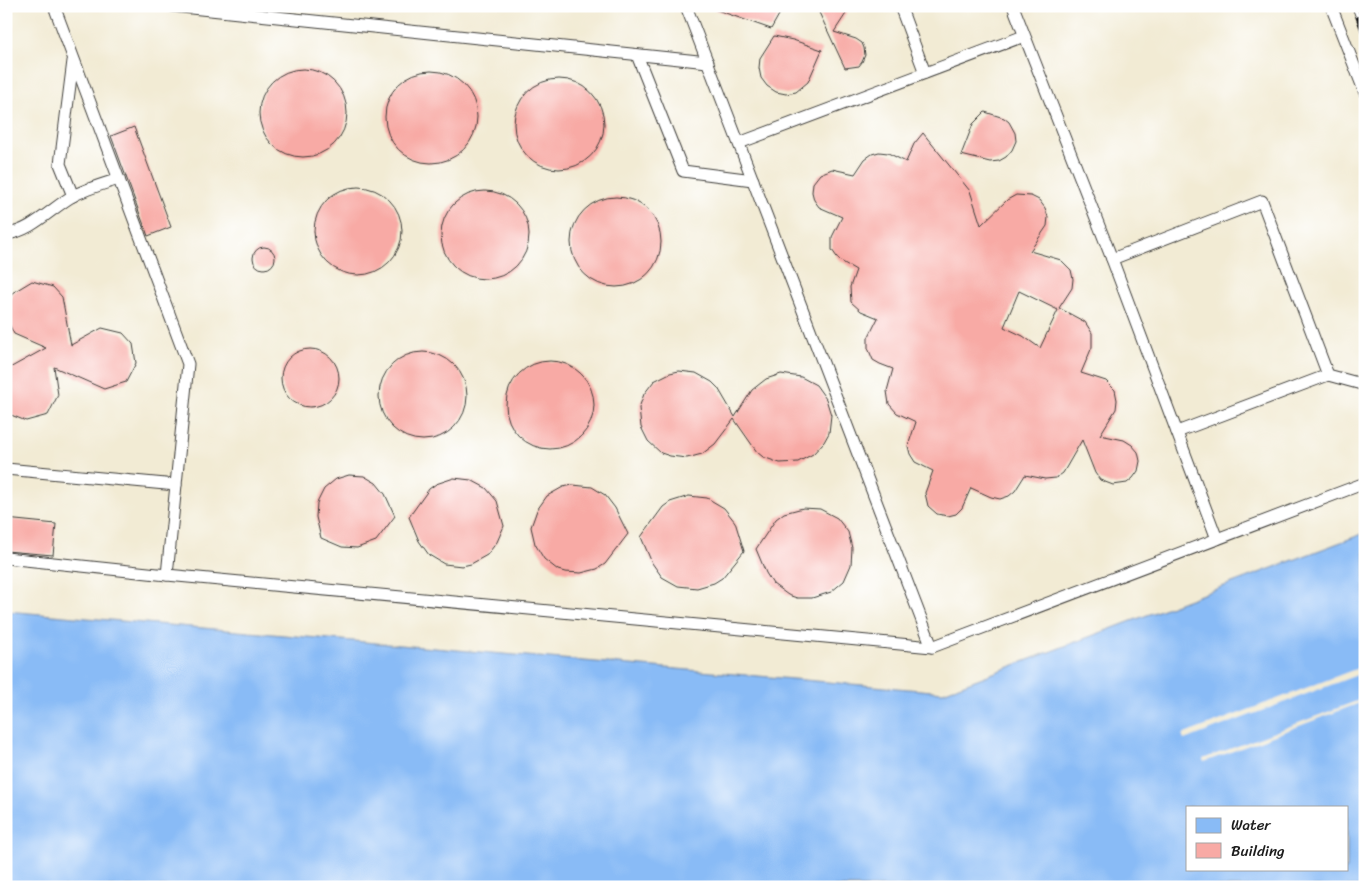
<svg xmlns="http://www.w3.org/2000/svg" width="1371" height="893" font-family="Sriracha,sans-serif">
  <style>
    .water { fill: #89bbf6; stroke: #526c89; fill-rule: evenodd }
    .pier { fill: #f2ebd4 }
    .building { fill: #f8aaa5; fill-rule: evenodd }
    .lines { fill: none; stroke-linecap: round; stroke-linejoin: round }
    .lane-casing { stroke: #3c3b38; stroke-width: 13 }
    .lane { stroke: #fff; stroke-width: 11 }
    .rail-casing { stroke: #1c1c1c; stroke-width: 5.5 }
    .rail { stroke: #fff; stroke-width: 4; stroke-dasharray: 11; stroke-linecap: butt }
  </style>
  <rect width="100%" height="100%" fill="#fff"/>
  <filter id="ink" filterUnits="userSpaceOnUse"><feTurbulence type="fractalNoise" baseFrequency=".02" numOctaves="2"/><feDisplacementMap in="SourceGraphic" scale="10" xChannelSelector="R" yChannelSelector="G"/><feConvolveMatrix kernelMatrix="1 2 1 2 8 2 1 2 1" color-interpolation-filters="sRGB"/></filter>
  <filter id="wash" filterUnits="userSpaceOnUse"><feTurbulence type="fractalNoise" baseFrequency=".0096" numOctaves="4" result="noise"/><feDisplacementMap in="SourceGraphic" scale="20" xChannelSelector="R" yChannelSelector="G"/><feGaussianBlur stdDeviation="1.12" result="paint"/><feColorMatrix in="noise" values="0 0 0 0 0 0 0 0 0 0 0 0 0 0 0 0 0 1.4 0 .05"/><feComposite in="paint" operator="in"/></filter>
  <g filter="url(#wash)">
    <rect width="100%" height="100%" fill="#f2ebd4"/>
    <!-- water -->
    <path class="water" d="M1365,533V887H6V611L943,692ZM1187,807H1347V869H1187Z"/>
    <!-- pier -->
    <g class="pier">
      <path d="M1365,663V672L1184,740L1182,735L1361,667V664Z"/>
      <path d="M1365,698V701L1204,762L1203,759Z"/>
    </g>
    <g id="blocks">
      <!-- building -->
      <g class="building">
        <path d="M715,6H784L771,29L714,9Z"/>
        <path d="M816,6H851L834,32L856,39L862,43L864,48L865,55L862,62L859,66L845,68Z"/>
        <path d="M774,36L793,40L822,50L808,82L796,92L786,94L776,92L767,86L761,78L759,68L760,58Z"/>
        <circle cx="303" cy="113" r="44"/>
        <circle cx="431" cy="117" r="46"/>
        <circle cx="559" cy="124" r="45"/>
        <path d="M985,112L1004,118L1009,122L1015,133L1016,141L1012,150L1006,157L999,161L990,162L961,155L973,124Z"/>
        <path d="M134,127L171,227L148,236L111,136Z"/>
        <path d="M923,133L970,191L981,225L1007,200L1016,195L1031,196L1039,200L1045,208L1048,217L1047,226L1030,251L1061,260L1071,270L1073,279L1072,288L1059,308L1085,322L1092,333V347L1081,373L1106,381L1115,390L1117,400L1116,409L1100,435L1124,440L1132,445L1138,452L1140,461L1138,471L1133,478L1127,483L1113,485L1100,480L1095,473L1082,440L1063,473L1056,478L1045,479L1025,475L1015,491L1009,496L1000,499L991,497L971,488L962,508L956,514L948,516L937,514L928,506L925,493L933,471L915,462L910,454L908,446L916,422L897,413L889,404L887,391L893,369L880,364L873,360L868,348V338L878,318L861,311L851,302L850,287L856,270L839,260L832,250V237L842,217L819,207L814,200L812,192L813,183L820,174L832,169L855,174L865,159L872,154L879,152L888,153L906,162L914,144ZM1019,291L1058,310L1040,348L1023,336L1004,327Z"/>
        <circle cx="358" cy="231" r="44"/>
        <circle cx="485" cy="235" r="44"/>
        <circle cx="616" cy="242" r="45"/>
        <circle cx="264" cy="258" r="11"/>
        <path d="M32,281L53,287L62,297L71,345L102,328L123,333L133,344L136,363L126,382L104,389L54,367L58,395L48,415L26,421L6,413V370L46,348L14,334L6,318V309L12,293Z"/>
        <circle cx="310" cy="378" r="29"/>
        <circle cx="423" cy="396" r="44"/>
        <circle cx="550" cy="405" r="44"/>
        <path d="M679,371L696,373L712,382L718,388L735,417L752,390L766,379L781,374L801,377L816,385L826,399L831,415L829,433L824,442L813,454L798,462L780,463L763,457L757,452L734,419L715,444L702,454L687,458L670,456L661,453L648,441L641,427L639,408L644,394L654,381L670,373Z"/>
        <path d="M349,475L364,476L376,483L385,494L395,516L376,541L357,548L342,547L321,538L316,517L317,503L324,489L336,479Z"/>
        <path d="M454,478L471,480L486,488L497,501L504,526L497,542L487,555L471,564L462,566L444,564L429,555L419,541L409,517L429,489L436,484Z"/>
        <path d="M573,485L592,487L605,495L615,508L628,534L605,564L597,569L581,573L565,572L558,570L544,559L535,544L531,527L537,510L547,496L563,487Z"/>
        <path d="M689,496L707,498L724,508L735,522L744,551L722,578L714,583L697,588L678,586L662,577L652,563L641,537L663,507L670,502Z"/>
        <path d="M803,508L820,509L837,518L848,532L852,548L851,565L844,581L831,592L812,598H797L788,595L773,584L766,573L756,549L776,519L784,513Z"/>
        <path d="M6,519L56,524L53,555L6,551Z"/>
      </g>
    </g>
  </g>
  <g filter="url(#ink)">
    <use href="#blocks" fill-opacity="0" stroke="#3c3b38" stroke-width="1"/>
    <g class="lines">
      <!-- lane casing -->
      <g class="lane-casing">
        <g id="lane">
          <path d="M54,6L188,364L167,575"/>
          <path d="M172,6L708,62"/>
          <path d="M686,6L932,647"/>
          <path d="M900,6L925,73"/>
          <path d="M1013,6L1112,259L1217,539"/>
          <path d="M1331,6L1365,93"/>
          <path d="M637,55L683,171L753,180"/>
          <path d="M739,143L1024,36"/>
          <path d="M73,196L60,164L73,61"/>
          <path d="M6,234C30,232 51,209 71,197C85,189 103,184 119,179"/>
          <path d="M1112,259L1262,201L1328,375L1177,432"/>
          <path d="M1328,375L1365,385"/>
          <path d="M6,469L176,485"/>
          <path d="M6,558L167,575L932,647L1365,483"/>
        </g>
      </g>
      <!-- lane -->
      <use href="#lane" class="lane"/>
      <!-- rail casing -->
      <g class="rail-casing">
        <path id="rail" d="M1354,6L1365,35"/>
      </g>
      <!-- rail -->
      <use href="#rail" class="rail"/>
    </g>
  </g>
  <!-- margin -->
  <rect width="1371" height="893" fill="none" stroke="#fff" stroke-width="25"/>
  <!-- legend -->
  <rect x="1186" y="806" width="162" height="65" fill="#ffffff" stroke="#a4a4a4"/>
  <rect x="1196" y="818" width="25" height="15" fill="#89bbf6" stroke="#a4a4a4"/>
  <text x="1231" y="830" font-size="15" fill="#1c1c1c">Water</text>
  <rect x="1196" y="843" width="25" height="15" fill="#f8aaa5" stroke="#a4a4a4"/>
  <text x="1231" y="856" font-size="15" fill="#1c1c1c">Building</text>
</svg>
